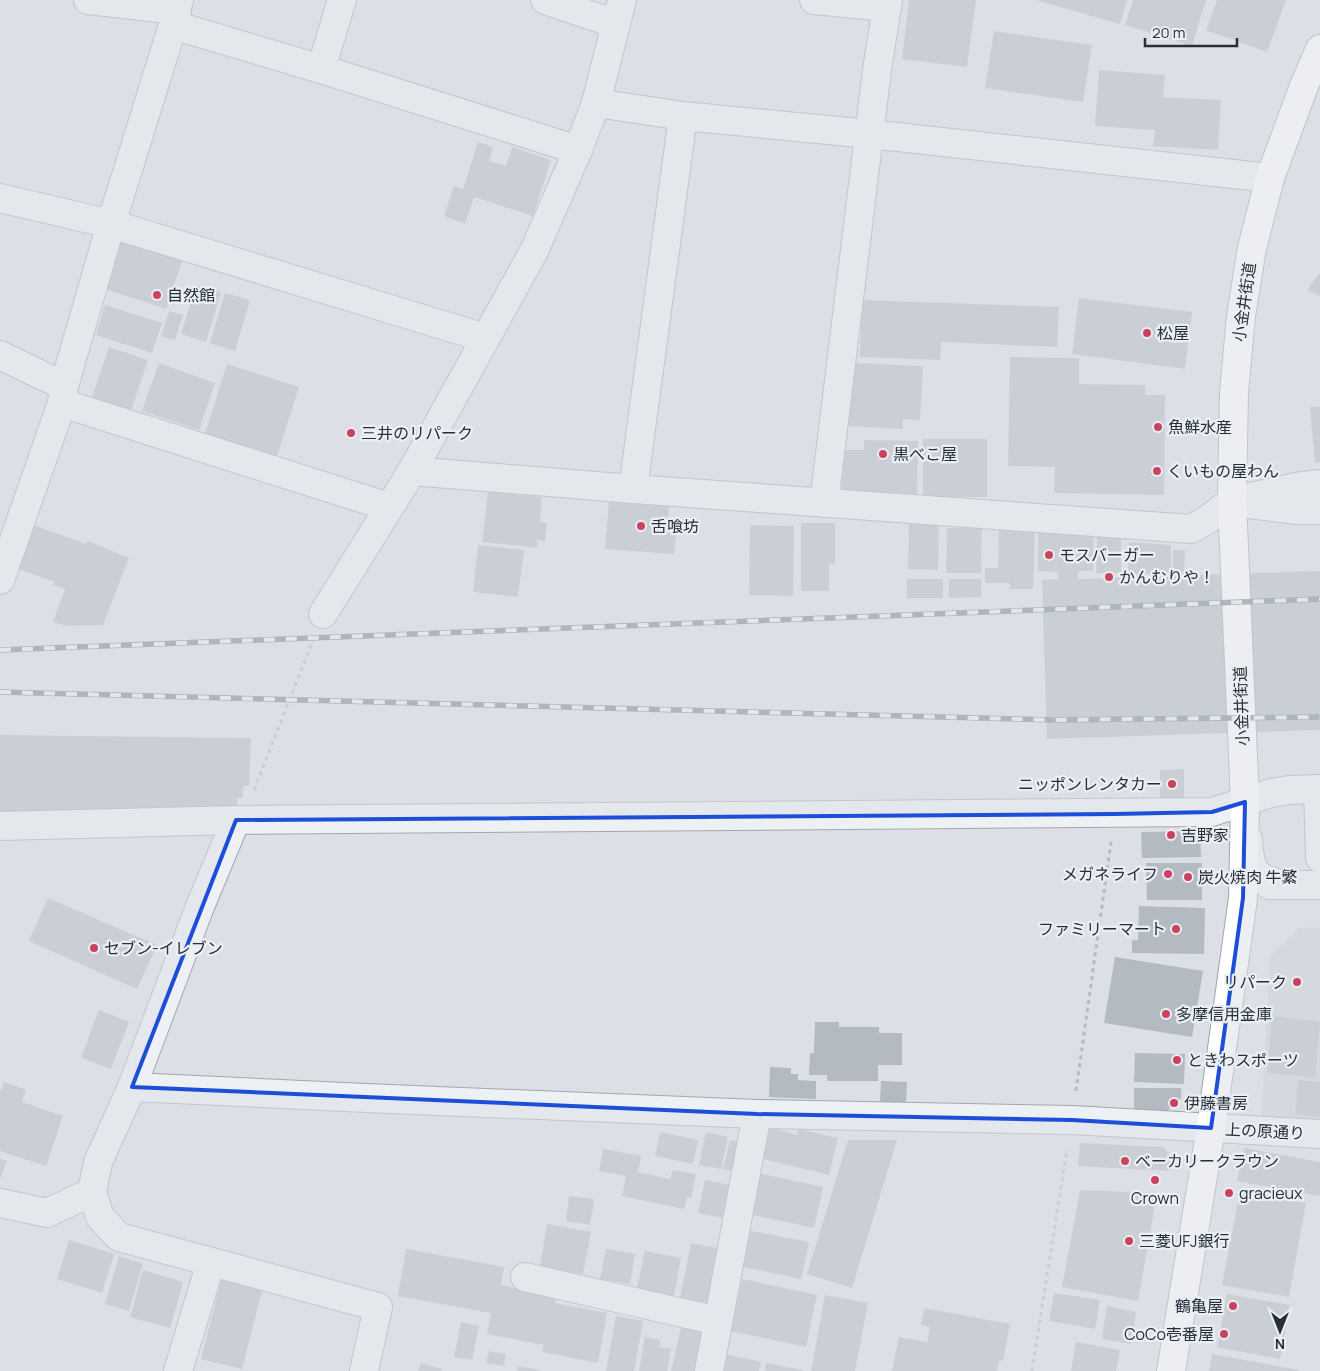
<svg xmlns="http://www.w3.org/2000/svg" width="1320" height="1371" font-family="Manrope,'Noto Sans JP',sans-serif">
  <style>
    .built { fill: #cad0d7 }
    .building { fill: #b3bac2 }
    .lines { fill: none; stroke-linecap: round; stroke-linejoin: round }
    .minor-casing { stroke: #a2a7af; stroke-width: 30 }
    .major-casing { stroke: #9ca5b1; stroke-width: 30 }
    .path { stroke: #b6bbc0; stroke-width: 3; stroke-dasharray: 4 4; stroke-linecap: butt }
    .minor { stroke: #eef1f4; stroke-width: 28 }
    .major { stroke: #fff; stroke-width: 28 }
    .rail-casing { stroke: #76818f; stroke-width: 5.5 }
    .rail { stroke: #ebeff4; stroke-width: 4; stroke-dasharray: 11; stroke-linecap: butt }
    .marked { fill: none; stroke: #1d4ed8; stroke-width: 4; stroke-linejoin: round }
    .poi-dot { fill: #c9435f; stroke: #ebeff4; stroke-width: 2 }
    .labels { text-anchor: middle; stroke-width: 4.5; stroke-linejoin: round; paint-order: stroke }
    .poi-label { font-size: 16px; fill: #262f3b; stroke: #ebeff4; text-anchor: start }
    .street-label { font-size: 16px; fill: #262f3b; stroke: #ebeff4 }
  </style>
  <rect width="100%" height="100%" fill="#dce0e6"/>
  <!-- built -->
  <path class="built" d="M1320,927V1130L1261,1127L1270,956L1299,928Z"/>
  <!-- building -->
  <g class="building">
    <path d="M909,0H976L967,67L902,59Z"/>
    <path d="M1036,0H1127L1120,24Z"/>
    <path d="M1133,0H1206L1192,46L1125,25Z"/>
    <path d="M1217,0H1286L1267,52L1206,30Z"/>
    <path d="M994,31L1092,45L1083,102L985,88Z"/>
    <path d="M1099,70L1165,75L1163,97L1221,100L1218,150L1153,146L1155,130L1095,126Z"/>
    <path d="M478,142L493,147L489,161L506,166L512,147L551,160L533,216L474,197L465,224L444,216L454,186L463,189Z"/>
    <path d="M121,241L182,261L166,309L105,289Z"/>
    <path d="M1320,272V296L1307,290Z"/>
    <path d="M196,285L221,292L206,342L181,334Z"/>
    <path d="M225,293L250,300L235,351L210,343Z"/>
    <path d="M1079,298L1192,312L1185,369L1072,354Z"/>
    <path d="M862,300L1059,307L1057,347L941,342L940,360L860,357Z"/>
    <path d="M105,305L162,323L152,353L96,335Z"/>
    <path d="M169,311L183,315L175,340L161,336Z"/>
    <path d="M109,347L148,360L131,411L92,397Z"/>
    <path d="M1010,357L1079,358V384L1145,385V395H1165L1164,495L1054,493L1055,467L1008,466Z"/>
    <path d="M159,363L215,383L199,430L142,411Z"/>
    <path d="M850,363L923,366L920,420L903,419V429L847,426Z"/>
    <path d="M227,364L299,387L277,456L205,434Z"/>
    <path d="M1310,407H1320V462L1315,463Z"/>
    <rect x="923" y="439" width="64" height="58"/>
    <path d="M864,440L918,441L917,494L842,493V450H864Z"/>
    <path d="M488,492L542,497L540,521L547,523L545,541L537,540V548L482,542Z"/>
    <path d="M609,501L669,505L667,530L676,531L674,554L605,549Z"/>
    <path d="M801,523H835V564H829V591H801Z"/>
    <path d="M909,524H939L938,570L908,569Z"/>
    <path d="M34,525L86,544L88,541L129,558L103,625L66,626L53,622L65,589L53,585L55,582L18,569Z"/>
    <path d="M750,525L794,526L793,596L749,595Z"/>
    <path d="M947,528H982L981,573H946Z"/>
    <path d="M999,530L1035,531L1033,589H1010V583H985V568H998Z"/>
    <path d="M1038,530H1094L1093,571H1078V579L1320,571V730L1047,739L1042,580L1072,579H1058V572L1038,571Z"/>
    <path d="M1097,533H1121V573H1096Z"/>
    <path d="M1129,542L1171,545V573L1128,575Z"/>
    <path d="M478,545L524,550L518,597L473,592Z"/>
    <path d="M1173,550H1185L1184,575H1173Z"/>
    <rect x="907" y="579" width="36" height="19"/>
    <path d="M949,579H981V597L949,598Z"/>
    <path d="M0,735L251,738L249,786H243V797L237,798V808L0,814Z"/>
    <path d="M1184,769V798H1160V770Z"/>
    <path d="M1200,831L1201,857L1142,858L1141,832Z"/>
    <path d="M1146,863H1202V900H1147Z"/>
    <path d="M48,898L157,945L137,989L29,941Z"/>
    <path d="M1139,906L1205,908L1204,954L1132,953V940H1138Z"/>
    <path d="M1115,957L1203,971L1192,1037L1104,1023Z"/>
    <path d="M99,1010L129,1022L111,1069L81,1058Z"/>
    <path d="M1272,1016L1320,1022L1315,1078L1267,1072Z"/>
    <path d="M815,1022H839V1027H879V1033H902V1065H878V1081H827V1075H809L810,1053H814Z"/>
    <path d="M1135,1053L1185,1054L1184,1084L1134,1082Z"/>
    <path d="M770,1067L791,1068V1074H798V1080L816,1081V1099L769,1097Z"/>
    <path d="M1298,1080L1320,1082V1117L1295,1114Z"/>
    <path d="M881,1081L907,1082L906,1104L880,1103Z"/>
    <path d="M4,1082L26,1090L22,1102L63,1116L46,1166L0,1151V1089L2,1090Z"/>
    <path d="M1134,1088H1181V1098L1167,1111H1134Z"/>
    <path d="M767,1127L797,1135L798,1129L838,1138L829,1175L759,1158Z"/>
    <path d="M660,1132L698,1140L693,1164L655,1156Z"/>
    <path d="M706,1132L728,1137L721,1169L699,1165Z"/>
    <path d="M730,1140L748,1144L742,1173L723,1169Z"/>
    <path d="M848,1140H897L852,1288L807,1274Z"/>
    <path d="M1080,1143L1164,1147L1171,1157L1170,1171L1078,1166Z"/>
    <path d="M1244,1148L1320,1162V1196L1237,1181Z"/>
    <path d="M603,1149L641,1156L638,1172L670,1179L673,1170L696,1174L691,1198L687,1197L684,1209L622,1196L626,1176L599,1171Z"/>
    <path d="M0,1159L7,1161L0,1179Z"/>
    <path d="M758,1173L823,1187L814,1228L749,1214Z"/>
    <path d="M705,1180L736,1186L729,1219L698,1213Z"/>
    <path d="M1080,1190L1157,1193L1138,1301L1062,1287Z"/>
    <path d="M1240,1191L1306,1203L1289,1297L1222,1285Z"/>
    <path d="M569,1196L594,1199L590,1225L566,1221Z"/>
    <path d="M547,1224L591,1232L583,1274L540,1266Z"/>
    <path d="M747,1230L809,1242L801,1279L739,1266Z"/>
    <path d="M69,1240L114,1254L102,1293L57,1279Z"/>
    <path d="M691,1243L727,1250L709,1303L680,1298Z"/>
    <path d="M406,1249L504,1267L501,1285L556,1296L555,1303L607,1313L598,1363L542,1352L544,1345L487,1334L491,1313L398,1296Z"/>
    <path d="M606,1249L635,1254L630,1284L600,1279Z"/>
    <path d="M645,1251L681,1258L674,1296L637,1288Z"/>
    <path d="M119,1256L143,1264L129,1311L105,1304Z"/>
    <path d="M143,1270L183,1282L170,1328L130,1317Z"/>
    <path d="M223,1273L264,1283L242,1369L201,1359Z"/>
    <path d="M742,1279L817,1295L806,1347L731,1331Z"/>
    <path d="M1054,1293L1100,1300L1095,1329L1049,1321Z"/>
    <path d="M1227,1294L1290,1305L1280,1359L1217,1347Z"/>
    <path d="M825,1295L868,1303L855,1371H811Z"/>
    <path d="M1107,1306L1136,1312L1131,1344L1102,1339Z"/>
    <path d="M924,1308L1010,1324L1003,1361L999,1360L997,1371H892L899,1337L927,1342L930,1327L921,1325Z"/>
    <path d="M616,1316L643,1321L634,1371H606Z"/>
    <path d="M461,1322L479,1326L472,1360L454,1357Z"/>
    <path d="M681,1327L712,1333L704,1371H671Z"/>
    <path d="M645,1337L660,1340L659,1347L671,1349L667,1371H639Z"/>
    <path d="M1076,1342L1120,1350L1116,1371H1071Z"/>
    <path d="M489,1351L506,1354L504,1366L486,1363Z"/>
    <path d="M725,1354L761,1362L759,1371H721Z"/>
    <path d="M1212,1354L1299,1370V1371H1209Z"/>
    <path d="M421,1363L442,1369L441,1371H418Z"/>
    <path d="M766,1363L803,1370V1371H765Z"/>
    <path d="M518,1366L540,1370V1371H517Z"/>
  </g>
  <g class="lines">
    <!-- minor casing -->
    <g class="minor-casing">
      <g id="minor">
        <path d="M88,0L177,10"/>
        <path d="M545,0L616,24"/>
        <path d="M814,0L887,7"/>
        <path d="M173,25L321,69L578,150"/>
        <path d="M321,69L342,0"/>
        <path d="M596,103L683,116L870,134L1270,178"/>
        <path d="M0,198L111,224L485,338"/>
        <path d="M0,355L64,386"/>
        <path d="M62,403L389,507"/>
        <path d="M412,471L633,489L1191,529L1207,520L1232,501L1296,487L1320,484"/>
        <path d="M633,489L683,116"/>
        <path d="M824,503L877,70L888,0"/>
        <path d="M1249,504L1296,510H1320"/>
        <path d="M0,580L62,403L64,386L111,224L173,25L179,0"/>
        <path d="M323,614L412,471L534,251L578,150L596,103L622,0"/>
        <path d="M1318,789L1320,858"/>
        <path d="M0,826L236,820L1212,812L1271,793L1289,790L1320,789"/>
        <path d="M1248,839C1250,871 1254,880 1288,885"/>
        <path d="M1269,885H1320"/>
        <path d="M132,1087L366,1098L757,1114L1072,1120L1320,1134"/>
        <path d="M92,1192L100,1217L119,1237L378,1307L364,1371"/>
        <path d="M0,1203L47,1213L92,1192L98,1162L132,1087L199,909L236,820"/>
        <path d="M525,1277L718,1321"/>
        <path d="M178,1371L211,1262"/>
        <path d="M709,1371L757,1114"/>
      </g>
    </g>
    <!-- major casing -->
    <g class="major-casing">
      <path id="major" d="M1171,1371L1211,1128L1243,898L1245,802L1232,501L1234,392L1241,316L1252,248L1270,178L1304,86L1320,49"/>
    </g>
    <!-- path -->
    <g class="path">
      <path d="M240,770V790"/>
      <path d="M254,790L313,640"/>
      <path d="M1076,1091L1111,842"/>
      <path d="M1032,1371L1067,1149"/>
    </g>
    <!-- minor -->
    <use href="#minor" class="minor"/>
    <!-- major -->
    <use href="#major" class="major"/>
    <!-- rail casing -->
    <g class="rail-casing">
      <g id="rail">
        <path d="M0,650L1320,599"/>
        <path d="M0,692L1054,720L1320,717"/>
      </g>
    </g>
    <!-- rail -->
    <use href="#rail" class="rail"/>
  </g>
  <!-- marked area -->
  <path d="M0 0H1320V1371H0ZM1245,802L1243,898L1211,1128L1072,1120L757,1114L132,1087L236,820L1115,814L1212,812Z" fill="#dce0e6" fill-opacity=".55" fill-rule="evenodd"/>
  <path class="marked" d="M1245,802L1243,898L1211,1128L1072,1120L757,1114L132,1087L236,820L1115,814L1212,812Z"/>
  <!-- markers -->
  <g class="poi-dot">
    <circle cx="157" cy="295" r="5"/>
    <circle cx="1147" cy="333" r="5"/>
    <circle cx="1158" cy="427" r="5"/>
    <circle cx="351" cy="433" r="5"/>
    <circle cx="883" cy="454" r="5"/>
    <circle cx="1157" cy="471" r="5"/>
    <circle cx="641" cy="526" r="5"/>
    <circle cx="1049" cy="555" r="5"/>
    <circle cx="1109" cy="577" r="5"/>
    <circle cx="1172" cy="784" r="5"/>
    <circle cx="1171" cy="835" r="5"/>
    <circle cx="1168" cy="874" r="5"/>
    <circle cx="1188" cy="877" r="5"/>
    <circle cx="1176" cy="929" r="5"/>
    <circle cx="94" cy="948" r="5"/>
    <circle cx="1297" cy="982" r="5"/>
    <circle cx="1166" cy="1014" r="5"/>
    <circle cx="1177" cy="1060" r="5"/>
    <circle cx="1174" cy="1103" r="5"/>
    <circle cx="1125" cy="1161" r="5"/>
    <circle cx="1155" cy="1180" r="5"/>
    <circle cx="1229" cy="1193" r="5"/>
    <circle cx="1129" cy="1241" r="5"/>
    <circle cx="1233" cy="1306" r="5"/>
    <circle cx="1224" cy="1334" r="5"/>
  </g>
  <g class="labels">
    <!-- poi labels -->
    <g class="poi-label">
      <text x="167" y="301">自然館</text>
      <text x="1157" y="339">松屋</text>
      <text x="1168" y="433">魚鮮水産</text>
      <text x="361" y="439">三井のリパーク</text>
      <text x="893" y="460">黒べこ屋</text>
      <text x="1167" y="477">くいもの屋わん</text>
      <text x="651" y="532">舌喰坊</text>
      <text x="1059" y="561">モスバーガー</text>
      <text x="1119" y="583">かんむりや！</text>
      <text x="1162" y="790" text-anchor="end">ニッポンレンタカー</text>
      <text x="1181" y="841">吉野家</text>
      <text x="1158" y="880" text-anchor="end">メガネライフ</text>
      <text x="1198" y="883">炭火焼肉 牛繁</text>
      <text x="1166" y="935" text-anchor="end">ファミリーマート</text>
      <text x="104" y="954">セブン-イレブン</text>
      <text x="1287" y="988" text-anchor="end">リパーク</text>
      <text x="1176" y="1020">多摩信用金庫</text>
      <text x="1187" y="1066">ときわスポーツ</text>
      <text x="1184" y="1109">伊藤書房</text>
      <text x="1135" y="1167">ベーカリークラウン</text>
      <text x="1239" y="1199">gracieux</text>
      <text x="1155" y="1204" text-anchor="middle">Crown</text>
      <text x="1139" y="1247">三菱UFJ銀行</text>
      <text x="1223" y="1312" text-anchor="end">鶴亀屋</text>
      <text x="1214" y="1340" text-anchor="end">CoCo壱番屋</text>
    </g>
    <!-- street labels -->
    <g class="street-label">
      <text transform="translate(1244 302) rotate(-82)" y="6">小金井街道</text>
      <text transform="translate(1241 706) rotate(-92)" y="6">小金井街道</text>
      <text transform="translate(1265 1131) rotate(3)" y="6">上の原通り</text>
    </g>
  </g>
  <!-- north arrow -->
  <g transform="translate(1280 1331) rotate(180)" stroke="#ebeff4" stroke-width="4" paint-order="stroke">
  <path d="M0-4L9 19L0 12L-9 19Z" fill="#262f3b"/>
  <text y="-8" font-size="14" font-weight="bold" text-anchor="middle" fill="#262f3b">N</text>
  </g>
  <!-- scale -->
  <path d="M1145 38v8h92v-8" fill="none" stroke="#262f3b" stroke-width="2.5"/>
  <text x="1152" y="38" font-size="15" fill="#262f3b" stroke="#ebeff4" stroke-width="4" paint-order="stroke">20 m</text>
</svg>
